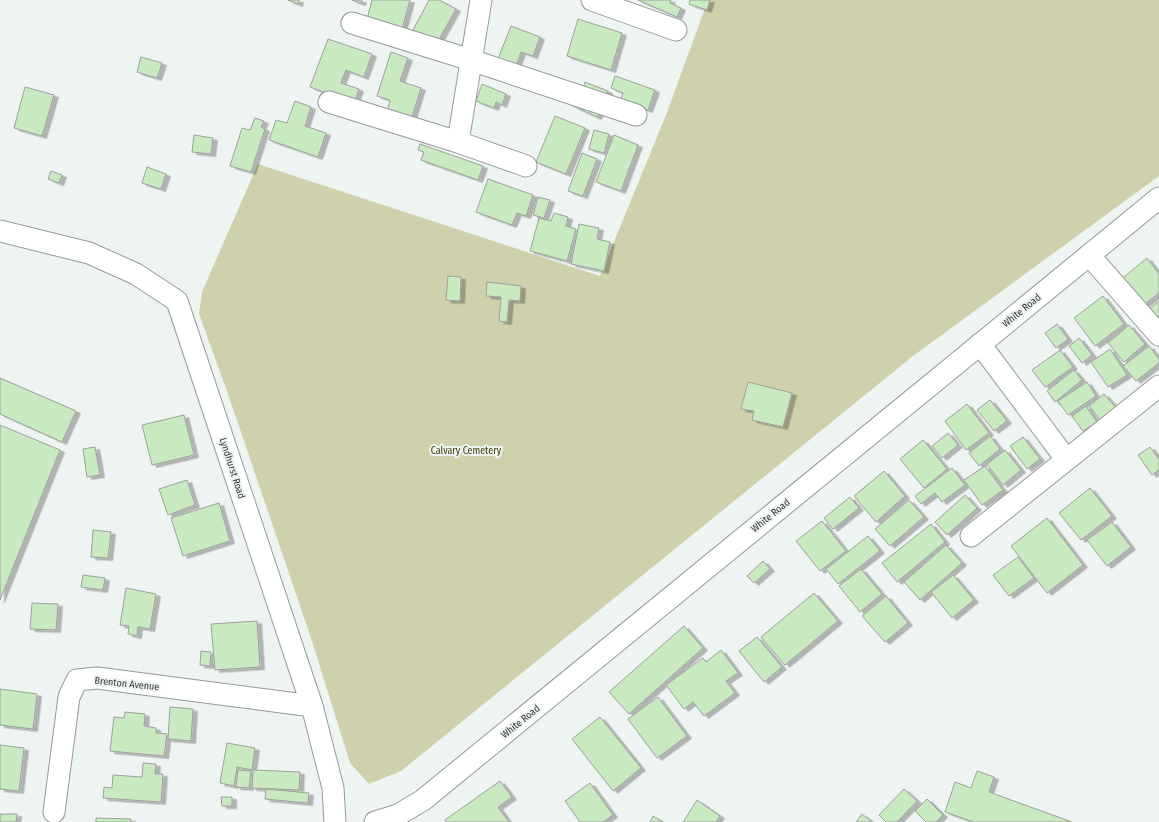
<svg xmlns="http://www.w3.org/2000/svg" width="1159" height="822" font-family="'Fira Sans Condensed',sans-serif">
  <style>
    .green { fill: #cfd1ac }
    .building { fill: #c9eac1; stroke: #9da09c; filter: url(#shadow) }
    .lines { fill: none; stroke-linecap: round; stroke-linejoin: round }
    .minor-casing { stroke: #959a98; stroke-width: 23 }
    .minor { stroke: #fff; stroke-width: 21 }
    .labels { text-anchor: middle; stroke-width: 4; stroke-linejoin: round; paint-order: stroke }
    .street-label { font-size: 10px; fill: #363837; stroke: #eef4f2 }
    .park-label { font-size: 10px; fill: #3c3c00; stroke: #eef4f2 }
  </style>
  <defs>
    <filter id="shadow"><feDropShadow dx="4.5" dy="2.5" stdDeviation="0" flood-color="#0004"/></filter>
  </defs>
  <rect width="100%" height="100%" fill="#eef4f2"/>
  <!-- green -->
  <path class="green" d="M708,0H1159V176L913,356L401,771L369,784L350,763L312,641L227,391L199,314L202,292L258,164L600,276L666,115Z"/>
  <!-- building -->
  <g class="building">
    <path d="M288,0H299L298,4Z"/>
    <path d="M352,0H362L361,3Z"/>
    <path d="M372,0H410L401,33L366,23Z"/>
    <path d="M429,0H439L456,9L437,43L413,30Z"/>
    <path d="M638,0H671L670,3L681,8L677,17Z"/>
    <path d="M690,0H710L707,10L689,4Z"/>
    <path d="M578,19L622,33L611,70L567,56Z"/>
    <path d="M511,26L540,37L533,56L521,52L516,66L498,59Z"/>
    <path d="M328,39L372,54L364,77L346,70L341,83L359,89L354,103L310,87Z"/>
    <path d="M391,52L408,58L400,81L421,88L410,123L386,116L390,100L377,96Z"/>
    <path d="M141,57L162,63L157,78L137,72Z"/>
    <path d="M615,76L655,90L648,110L620,101L623,93L611,88Z"/>
    <path d="M585,82L608,91L605,100L582,92Z"/>
    <path d="M482,84L506,94L502,105L496,102L494,108L476,101Z"/>
    <path d="M25,87L54,95L42,136L14,128Z"/>
    <path d="M577,98L601,108L597,117L573,106Z"/>
    <path d="M295,101L311,107L305,126L326,133L318,157L269,140L276,120L287,123Z"/>
    <path d="M555,116L585,128L566,174L536,162Z"/>
    <path d="M255,118L264,121L261,127L265,129L251,172L230,166L242,128L250,130Z"/>
    <path d="M594,130L609,134L604,153L589,149Z"/>
    <path d="M194,135L213,138L211,154L192,152Z"/>
    <path d="M614,135L638,145L621,191L596,182Z"/>
    <path d="M420,144L483,166L478,180L421,160L424,152L418,150Z"/>
    <path d="M582,153L597,159L583,196L568,191Z"/>
    <path d="M147,167L166,174L161,189L142,183Z"/>
    <path d="M51,171L62,175L59,183L48,179Z"/>
    <path d="M488,179L533,195L526,216L517,213L512,225L476,212Z"/>
    <path d="M538,197L550,200L544,218L533,215Z"/>
    <path d="M554,213L568,217L566,226L576,229L567,261L530,251L539,218L551,221Z"/>
    <path d="M579,224L599,228L597,239L610,242L604,271L571,264Z"/>
    <path d="M1147,258L1159,274V293L1140,308L1119,281Z"/>
    <path d="M448,276L461,277L460,301L446,300Z"/>
    <path d="M487,282L521,286L520,301L509,300L507,322L499,321L501,297L486,296Z"/>
    <path d="M1103,296L1124,324L1095,346L1074,318Z"/>
    <path d="M1159,301V324L1143,314Z"/>
    <path d="M1057,324L1068,339L1056,348L1045,333Z"/>
    <path d="M1129,325L1145,344L1124,362L1108,343Z"/>
    <path d="M1079,338L1092,355L1082,363L1069,346Z"/>
    <path d="M1149,346L1159,359V363L1136,381L1123,366Z"/>
    <path d="M1110,349L1127,375L1108,387L1091,362Z"/>
    <path d="M1060,350L1073,367L1045,387L1032,370Z"/>
    <path d="M1074,370L1082,380L1055,402L1047,391Z"/>
    <path d="M0,378L76,411L62,442L0,414Z"/>
    <path d="M748,382L792,393L783,427L752,420L754,411L741,409Z"/>
    <path d="M1087,382L1096,396L1068,415L1058,401Z"/>
    <path d="M1104,394L1118,410L1102,422L1089,406Z"/>
    <path d="M990,400L1007,421L994,431L977,410Z"/>
    <path d="M967,404L989,433L966,450L945,421Z"/>
    <path d="M1086,406L1097,422L1083,431L1072,416Z"/>
    <path d="M184,415L194,455L152,465L142,425Z"/>
    <path d="M0,425L60,450L0,600Z"/>
    <path d="M948,433L958,445L942,458L932,446Z"/>
    <path d="M990,436L1000,449L979,466L969,453Z"/>
    <path d="M1023,437L1040,459L1027,469L1010,446Z"/>
    <path d="M923,440L947,469L924,488L900,459Z"/>
    <path d="M95,447L100,475L87,477L83,449Z"/>
    <path d="M1150,447L1159,459V470L1152,475L1138,455Z"/>
    <path d="M1005,450L1021,470L1003,485L987,464Z"/>
    <path d="M985,466L1003,490L982,505L964,480Z"/>
    <path d="M952,468L965,485L942,502L935,493L921,504L915,496Z"/>
    <path d="M884,471L905,496L876,522L854,496Z"/>
    <path d="M187,480L195,505L168,515L159,489Z"/>
    <path d="M1090,488L1112,516L1081,540L1059,513Z"/>
    <path d="M965,495L977,508L947,535L935,522Z"/>
    <path d="M850,497L859,508L833,529L824,518Z"/>
    <path d="M909,500L924,517L890,546L875,529Z"/>
    <path d="M219,503L230,541L183,556L171,518Z"/>
    <path d="M1047,518L1083,565L1047,593L1011,546Z"/>
    <path d="M822,521L846,551L820,571L796,541Z"/>
    <path d="M1112,522L1131,547L1107,566L1087,540Z"/>
    <path d="M931,524L945,542L897,582L882,563Z"/>
    <path d="M93,530L111,532L108,558L91,557Z"/>
    <path d="M868,536L880,551L838,584L826,569Z"/>
    <path d="M946,545L962,563L920,600L904,582Z"/>
    <path d="M1018,557L1034,578L1009,596L993,575Z"/>
    <path d="M763,561L770,569L754,583L747,576Z"/>
    <path d="M861,569L882,594L860,612L839,586Z"/>
    <path d="M83,575L105,578L103,590L81,587Z"/>
    <path d="M953,575L974,600L952,618L931,592Z"/>
    <path d="M126,588L156,594L150,629L138,627L137,636L128,634L129,626L120,625Z"/>
    <path d="M814,593L838,621L785,665L761,637Z"/>
    <path d="M886,596L908,623L885,642L862,616Z"/>
    <path d="M32,603L58,604L56,630L30,629Z"/>
    <path d="M257,621L260,667L215,670L211,624Z"/>
    <path d="M684,626L703,648L629,714L609,692Z"/>
    <path d="M757,637L782,667L764,682L739,651Z"/>
    <path d="M721,650L738,673L726,681L735,693L704,716L693,702L684,709L666,685L703,658L706,662Z"/>
    <path d="M201,651L211,652L210,666L200,665Z"/>
    <path d="M0,689L37,694L33,729L0,725Z"/>
    <path d="M658,697L687,736L657,758L628,719Z"/>
    <path d="M170,707L193,709L191,741L168,739Z"/>
    <path d="M125,712L145,714L144,726L156,728V733L167,734L164,756L110,751L114,717L124,718Z"/>
    <path d="M600,717L641,768L613,791L572,739Z"/>
    <path d="M227,743L255,748L252,770L237,767L234,786L220,783Z"/>
    <path d="M0,745L24,748L19,791L0,789Z"/>
    <path d="M143,763L156,764L155,774H163L161,802L103,798L104,787L112,788L113,775L142,777Z"/>
    <path d="M238,770L251,771L249,788L236,787Z"/>
    <path d="M253,770L300,772L299,790L252,788Z"/>
    <path d="M977,771L994,777L989,792L1072,822H974L945,812L955,782L971,788Z"/>
    <path d="M500,781L512,797L498,807L509,822H446L445,820Z"/>
    <path d="M590,783L613,815L603,822H580L565,801Z"/>
    <path d="M266,789L309,793L308,803L265,799Z"/>
    <path d="M904,789L917,801L897,822H886L879,815Z"/>
    <path d="M221,797H232V806H222Z"/>
    <path d="M927,799L943,815L936,822H926L915,811Z"/>
    <path d="M697,800L720,816L716,822H683Z"/>
    <path d="M0,814H17L16,822H0Z"/>
    <path d="M862,814L872,822H856Z"/>
    <path d="M653,816L663,822H650Z"/>
    <path d="M96,818L131,819V822H96Z"/>
  </g>
  <g class="lines">
    <!-- minor casing -->
    <g class="minor-casing">
      <g id="minor">
        <path d="M592,0L676,30"/>
        <path d="M352,23L471,60L636,115"/>
        <path d="M329,102L458,142L526,166"/>
        <path d="M458,142L481,0"/>
        <path d="M0,231L89,253L136,274L177,301L312,706L333,788L335,822"/>
        <path d="M1089,255L1159,335"/>
        <path d="M980,344L1066,459"/>
        <path d="M971,536L1159,386"/>
        <path d="M54,812L69,697L77,680L97,678L312,706"/>
        <path d="M375,822L398,815L423,800L1159,198"/>
      </g>
    </g>
    <!-- minor -->
    <use href="#minor" class="minor"/>
  </g>
  <g class="labels">
    <!-- street labels -->
    <g class="street-label">
      <text transform="translate(1021 310) rotate(-39)" y="4">White Road</text>
      <text transform="translate(233 468) rotate(72)" y="4">Lyndhurst Road</text>
      <text transform="translate(770 515) rotate(-39)" y="4">White Road</text>
      <text transform="translate(127 683) rotate(6)" y="4">Brenton Avenue</text>
      <text transform="translate(520 721) rotate(-39)" y="4">White Road</text>
    </g>
    <!-- park labels -->
    <g class="park-label">
      <text x="466" y="454">Calvary Cemetery</text>
    </g>
  </g>
</svg>
